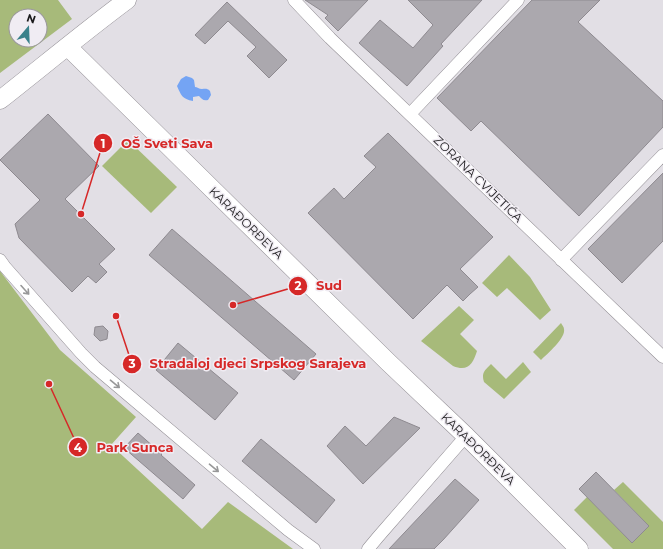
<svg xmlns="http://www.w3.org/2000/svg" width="663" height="549" font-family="Montserrat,sans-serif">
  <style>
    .green { fill: #a7ba7a; fill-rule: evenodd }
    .water { fill: #74a4f4 }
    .building { fill: #aba8ae; stroke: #8e8a90 }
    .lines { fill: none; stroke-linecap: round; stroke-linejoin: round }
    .street-casing { stroke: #928e94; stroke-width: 13 }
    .secondary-casing { stroke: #928e94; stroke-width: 19 }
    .street { stroke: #fff; stroke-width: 12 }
    .secondary { stroke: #fff; stroke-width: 18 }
    .oneway { stroke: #989899 }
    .labels { text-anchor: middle; stroke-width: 3; stroke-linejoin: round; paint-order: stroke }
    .street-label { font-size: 12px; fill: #1b1a1c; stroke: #f0ecf3 }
    .leader { fill: none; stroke: #d62828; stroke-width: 1.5 }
    .callout-dot { fill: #d62828; stroke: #f0ecf3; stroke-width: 1.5 }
    .mark-label { font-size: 12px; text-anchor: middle; font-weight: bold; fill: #fff }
    .callout-label { font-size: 13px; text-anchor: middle; font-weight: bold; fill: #d62828; stroke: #f0ecf3; stroke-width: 3; stroke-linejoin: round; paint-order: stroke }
  </style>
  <rect width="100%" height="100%" fill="#e2dfe5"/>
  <!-- green -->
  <g class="green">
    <path d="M0,0H58L72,19L0,73ZM16,16H40V40H16Z"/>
    <path d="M128,140L177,187L151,213L102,166Z"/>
    <path d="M509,255L530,277L551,310L540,320L507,288L497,297L482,283Z"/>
    <path d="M0,271L60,350L136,417L111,445L202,529L228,502L293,549H0Z"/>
    <path d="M459,306L474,320L460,334L477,351C473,364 468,372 453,366L421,341Z"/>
    <path d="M561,323C562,325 564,327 564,329C566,338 547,354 541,360L533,352Z"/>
    <path d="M523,362L531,372L504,399L484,382C481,373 485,370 491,364L506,379Z"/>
    <path d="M623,482L663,522V549H613L574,510L587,497L632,543L649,526L614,490Z"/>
  </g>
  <!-- water -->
  <path class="water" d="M186,76L192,78L194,80L195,87C197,87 199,89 202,89C205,89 207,88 210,91L211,95L208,100C203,101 202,99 199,96L193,97V101C182,99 181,95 177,86L181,79Z"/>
  <!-- building -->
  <g class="building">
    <path d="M305,0H368L338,31L325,18L328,15Z"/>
    <path d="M408,0H482L441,44L443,46L407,86L359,43L380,20L413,48L433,25Z"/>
    <path d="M532,0H600L578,22L663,101V127L579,216L481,121L471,131L437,98Z"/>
    <path d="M227,2L287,60L269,78L247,56L256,47L228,21L205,44L195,35Z"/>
    <path d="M48,114L99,166L65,199L115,249L99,264L107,272L96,283L88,276L72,292L19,238L15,224L40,200L0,160Z"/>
    <path d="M388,133L493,237L460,269L478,287L470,294L463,301L447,285L413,319L308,213L334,188L344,199L376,167L364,156Z"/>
    <path d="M663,173V241L622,283L588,249Z"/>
    <path d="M172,229L316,354L294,380L149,255Z"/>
    <path d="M103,326L108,331L107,339L100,341L94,335L95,327Z"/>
    <path d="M178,343L238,393L215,420L156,370Z"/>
    <path d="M394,417L420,428L363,484L327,446L345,426L366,446Z"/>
    <path d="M138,433L162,454L161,455L195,485L183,499L124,448Z"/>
    <path d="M261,439L335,500L316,523L242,461Z"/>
    <path d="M596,472L649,526L632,543L579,489Z"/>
    <path d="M455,479L479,500L443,540L434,549H389Z"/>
  </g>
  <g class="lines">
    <!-- street casing -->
    <g class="street-casing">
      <g id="street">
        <path d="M294,0L330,38L663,357"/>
        <path d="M410,114L518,0"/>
        <path d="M0,260L5,267L81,353L95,367L288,530L314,549"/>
        <path d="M561,260L663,155"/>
        <path d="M368,549L378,537L466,436"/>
      </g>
    </g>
    <!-- secondary casing -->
    <g class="secondary-casing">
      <g id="secondary">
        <path d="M68,47L202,179L388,362L466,436L579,549"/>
        <path d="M0,100C42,67 84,32 127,0"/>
      </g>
    </g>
    <!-- street -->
    <use href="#street" class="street"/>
    <!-- secondary -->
    <use href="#secondary" class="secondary"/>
  </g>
  <!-- one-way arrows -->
  <defs><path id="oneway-shaft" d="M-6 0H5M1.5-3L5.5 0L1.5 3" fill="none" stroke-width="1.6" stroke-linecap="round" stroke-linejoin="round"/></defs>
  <g class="oneway">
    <use href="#oneway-shaft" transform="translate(25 290) rotate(48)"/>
    <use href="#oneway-shaft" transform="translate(115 384) rotate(40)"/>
    <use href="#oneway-shaft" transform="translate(214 468) rotate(40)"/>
  </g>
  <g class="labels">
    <!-- street labels -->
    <g class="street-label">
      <text transform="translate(478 179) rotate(44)" y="4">ZORANA CVIJETIĆA</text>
      <text transform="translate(246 223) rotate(44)" y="4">KARAĐORĐEVA</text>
      <text transform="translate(478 449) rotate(44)" y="4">KARAĐORĐEVA</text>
    </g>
  </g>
  <!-- callouts -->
  <path class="leader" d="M81 214L103 143M233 305L298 286M116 316L132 364M49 384L78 447"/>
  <g class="callout-dot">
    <circle cx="81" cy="214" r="4"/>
    <circle cx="233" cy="305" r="4"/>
    <circle cx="116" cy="316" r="4"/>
    <circle cx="49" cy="384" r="4"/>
    <circle cx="103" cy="143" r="10"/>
    <circle cx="298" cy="286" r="10"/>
    <circle cx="132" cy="364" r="10"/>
    <circle cx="78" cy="447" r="10"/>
  </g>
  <g class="mark-label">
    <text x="103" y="148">1</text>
    <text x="298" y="290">2</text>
    <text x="132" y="368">3</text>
    <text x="78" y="452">4</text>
  </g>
  <g class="callout-label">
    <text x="167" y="148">OŠ Sveti Sava</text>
    <text x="329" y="290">Sud</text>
    <text x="258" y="368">Stradaloj djeci Srpskog Sarajeva</text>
    <text x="135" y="452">Park Sunca</text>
  </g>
  <!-- north arrow -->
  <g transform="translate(28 28) rotate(19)"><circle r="19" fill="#f0ecf3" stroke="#9b989d"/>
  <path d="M0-3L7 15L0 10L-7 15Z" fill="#3a818b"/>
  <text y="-6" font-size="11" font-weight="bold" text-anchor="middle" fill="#1b1a1c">N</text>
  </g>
</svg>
